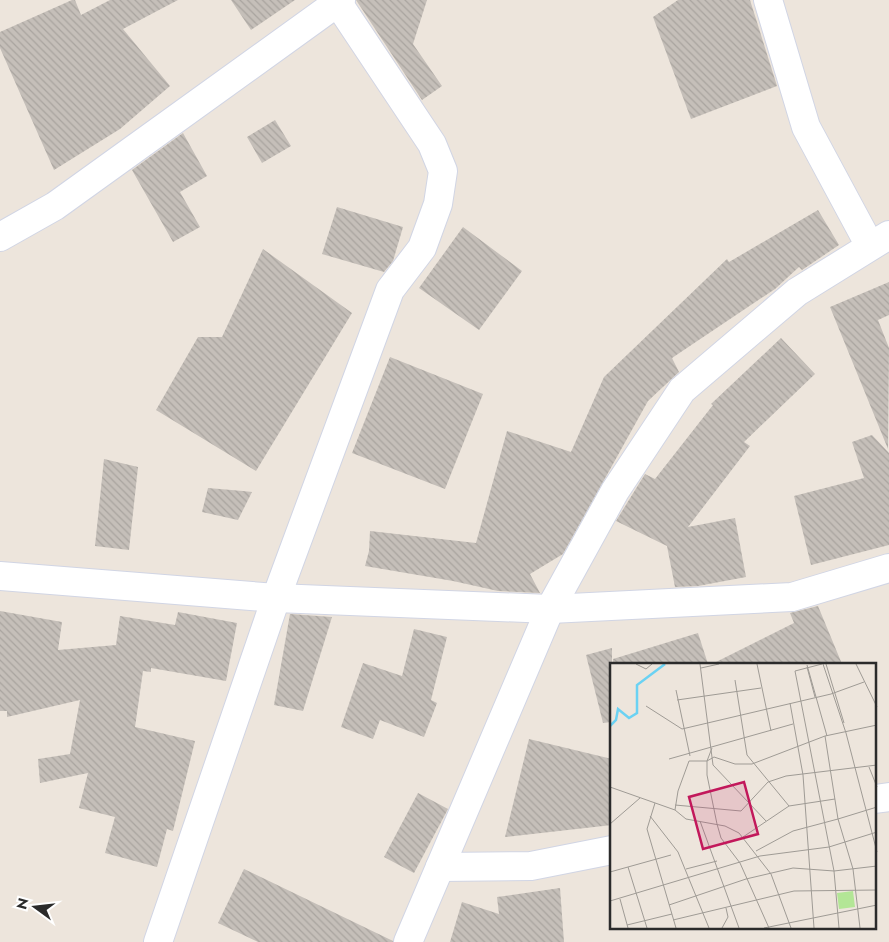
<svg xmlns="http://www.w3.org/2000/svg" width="889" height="942" font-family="Jost,sans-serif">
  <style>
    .building { fill: url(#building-back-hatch) }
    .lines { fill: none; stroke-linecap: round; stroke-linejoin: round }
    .minor-casing { stroke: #d1d5e4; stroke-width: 30 }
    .minor { stroke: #fff; stroke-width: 28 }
    .inset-river { fill: none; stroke: #6bd2f3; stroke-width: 2.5 }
    .inset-road { fill: none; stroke: #9f9b95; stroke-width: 1 }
    .view { fill: #c2185b; fill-opacity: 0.15; stroke: #c2185b; stroke-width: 2.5 }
    .inset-edge { fill: none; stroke: #2b2b2b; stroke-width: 2.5 }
  </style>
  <defs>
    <pattern id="building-back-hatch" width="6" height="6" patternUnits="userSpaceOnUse" patternTransform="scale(1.25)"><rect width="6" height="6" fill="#c5bfb9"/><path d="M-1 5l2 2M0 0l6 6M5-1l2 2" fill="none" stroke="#a9a49f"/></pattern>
  </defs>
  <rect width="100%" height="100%" fill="#ede5dc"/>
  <!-- building -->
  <g class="building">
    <path d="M72,0H75L81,15L110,0H178L123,29L170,86L120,129L54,170L0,48V32Z"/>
    <path d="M231,0H295L251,30Z"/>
    <path d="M356,0H427L413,44L442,86L422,100Z"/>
    <path d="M678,0H750L777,86L691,119L653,17Z"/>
    <path d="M275,120L291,146L262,163L247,137Z"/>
    <path d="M183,133L207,176L180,192L200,227L173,242L132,170Z"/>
    <path d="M337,207L403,227L393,261L384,272L322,254Z"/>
    <path d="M818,210L839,245L802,270L799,267L775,289L672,358L679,372L648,401L563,554L530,574L540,593L498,591L453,581L365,566L369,551L370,531L476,543L507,431L571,452L604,377L727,259L729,262Z"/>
    <path d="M463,227L522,271L479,330L419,288Z"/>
    <path d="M263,249L352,313L256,471L156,410L198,337H222Z"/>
    <path d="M889,282V315L878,320L889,348L888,449L830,307Z"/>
    <path d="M781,338L815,374L744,442L750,446L688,527L735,518L746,577L698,586L675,587L667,546L616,521L645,474L655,479L713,405L711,404Z"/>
    <path d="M390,357L483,394L445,489L352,453Z"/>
    <path d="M872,435L889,453V545L811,565L794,496L864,478L852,442Z"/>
    <path d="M104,459L138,467L129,550L95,546Z"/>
    <path d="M208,488L243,491L252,492L238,520L202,512Z"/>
    <path d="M818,606L842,664H712L794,623L790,613Z"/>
    <path d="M0,611L62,622L58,650L116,645L120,616L175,625L178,612L237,623L226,681L151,668V672L143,671L135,727L195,741L173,831L167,829L157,867L105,853L115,817L79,808L88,773L40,783L38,759L70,754L80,700L7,717V711H0Z"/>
    <path d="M290,614L332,617L303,711L274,705Z"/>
    <path d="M414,629L447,637L431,700L437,703L424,737L380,720L373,739L341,727L363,663L402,676Z"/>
    <path d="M698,633L708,664H613V659Z"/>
    <path d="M612,648V722L603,723L586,655Z"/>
    <path d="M529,739L612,759V825L505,837Z"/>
    <path d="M418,793L448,809L414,873L384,857Z"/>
    <path d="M244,869L393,941V942H258L218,923Z"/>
    <path d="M560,888L564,942H450L462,902L499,914L497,897Z"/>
  </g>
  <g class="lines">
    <!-- minor casing -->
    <g class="minor-casing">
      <g id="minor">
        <path d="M768,0L806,127L870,246"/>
        <path d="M0,237L55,206L341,0"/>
        <path d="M0,576L276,598L550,609L792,597L889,568"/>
        <path d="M875,799L889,797"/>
        <path d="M440,867L531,866L612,850"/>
        <path d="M158,942L276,598L390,290L422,248L438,204L443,171L432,144L336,0"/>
        <path d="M408,942L550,609L615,491L682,390L797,292L889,235"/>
      </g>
    </g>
    <!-- minor -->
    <use href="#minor" class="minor"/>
  </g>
  <!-- overview -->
  <g transform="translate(610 663)">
    <rect width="266" height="266" fill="#ede5dc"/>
    <path d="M243,228L245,244L229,246L227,230Z" fill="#b3e696"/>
    <path class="inset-river" d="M0,63L6,57L8,46L19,55L27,50V22L55,1"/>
    <path class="inset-road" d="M26,1L36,6L42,1M90,1L103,102L156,158M147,1L161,68M212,1L185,8L224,208L229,265M213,1L236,70L267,189M216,1L234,60M246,1L267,44M197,2L217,73M197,4L205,34M91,5L109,1M125,17L137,92L179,143M66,27L80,93M67,37L151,25M180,40L193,112L204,265M36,43L72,66L221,31L254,19M102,85L97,98V112L107,161L111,175L130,200L159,265M59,96L183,61M259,104L267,124M0,124L65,147L76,156L115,163L129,170L161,211L181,265M45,140L37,166L66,265M65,142L131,148L158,119L176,113L267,102M65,147L68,128L79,98H97L104,94L125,101H142L215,73L267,62M40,153L68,189L99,265M90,158L129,265M0,161L30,135M133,174L179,143L225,136M146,188L183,168L228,156L215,73M18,204L37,265M76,206L107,198M0,209L61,192M10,236L18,265M0,238L150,193L219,184L267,169M59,242L136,216L183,205L224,208L267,203M63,257L184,228L267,227M17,262L62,251M112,265L118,254L116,245M154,265L267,242M250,265L243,206L228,156L267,144"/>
    <path class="view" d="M134,119L148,171L93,186L79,134Z"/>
    <rect width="266" height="266" class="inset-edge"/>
  </g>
  <!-- north arrow -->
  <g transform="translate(35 907) rotate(285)" stroke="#ffffff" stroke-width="4" paint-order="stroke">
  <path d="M0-4L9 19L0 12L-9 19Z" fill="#2b2b2b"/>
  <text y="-8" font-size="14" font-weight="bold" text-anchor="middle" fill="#2b2b2b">N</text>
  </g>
</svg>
